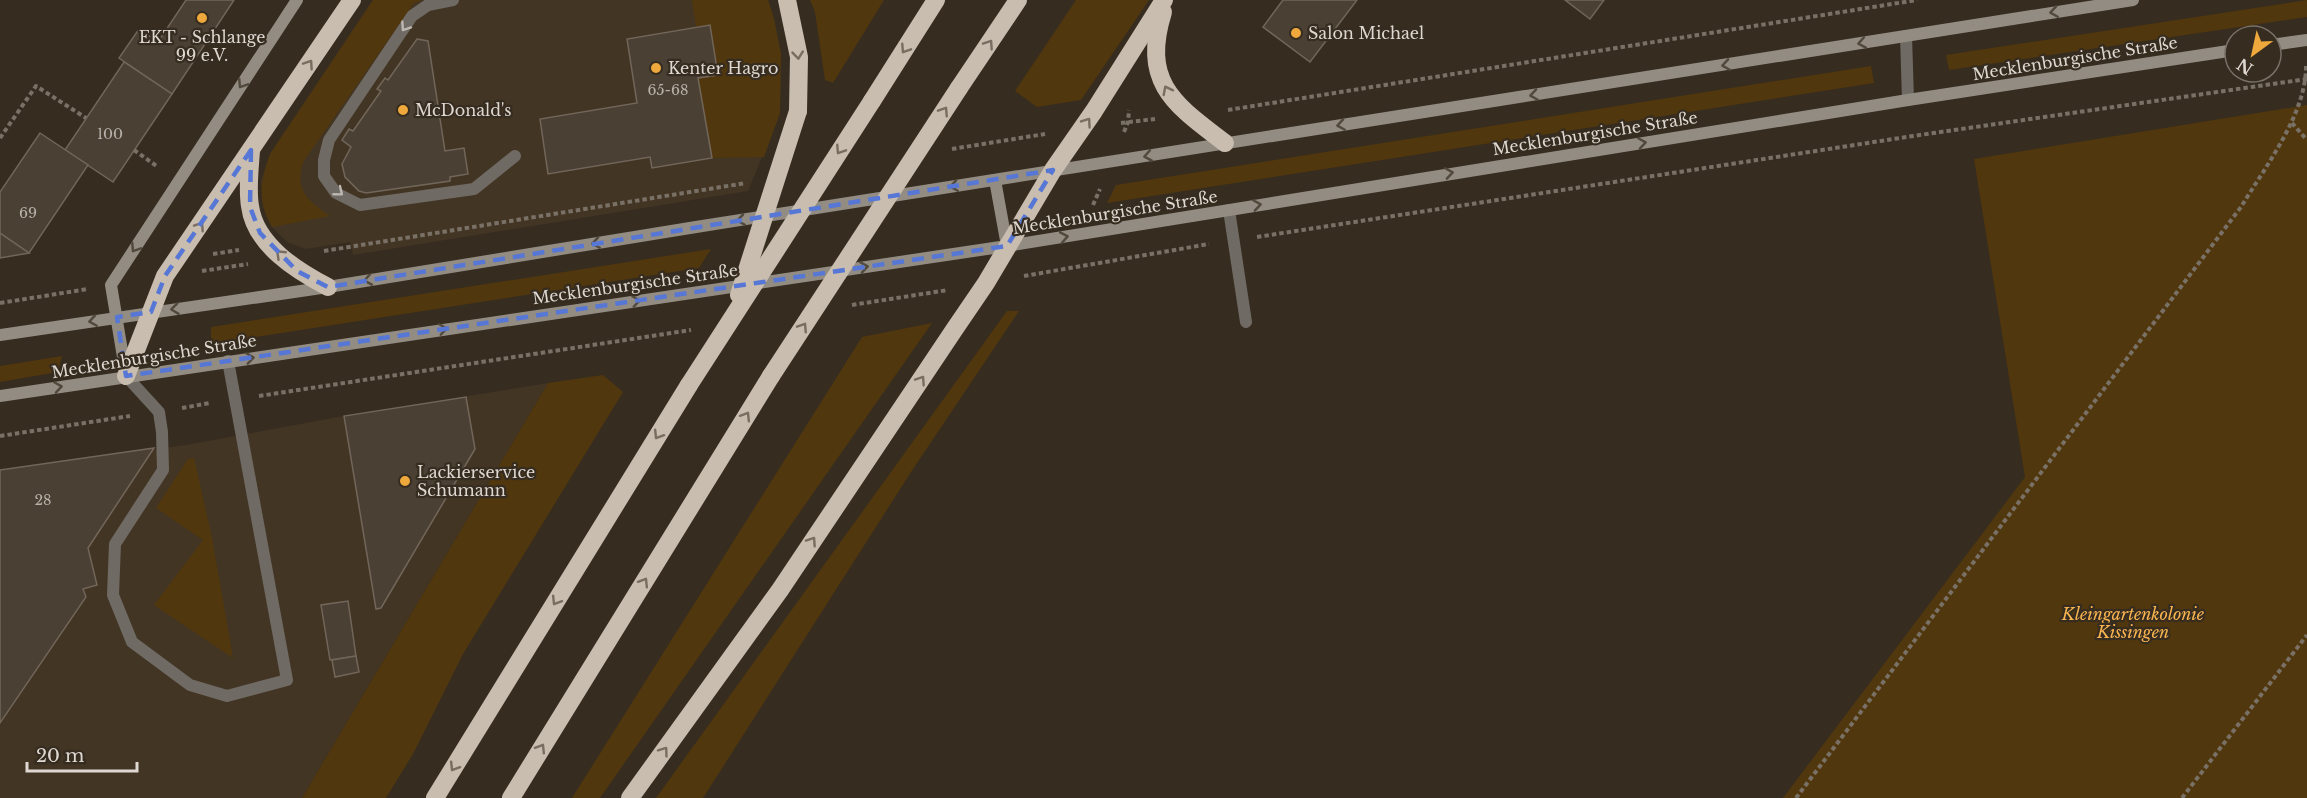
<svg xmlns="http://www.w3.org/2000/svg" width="2307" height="798" font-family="'Libre Baskerville',serif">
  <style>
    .built { fill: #433524 }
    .green { fill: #51370d }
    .building { fill: #4a4034; stroke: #716659; stroke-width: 1.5 }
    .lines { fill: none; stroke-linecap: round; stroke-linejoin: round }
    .path { stroke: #797066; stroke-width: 4; stroke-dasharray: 4.5 3; stroke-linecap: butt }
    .service { stroke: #6f6a64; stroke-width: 12 }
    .secondary { stroke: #938c82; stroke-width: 12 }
    .motorway { stroke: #c8bdae; stroke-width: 18 }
    .motorway-bridge { stroke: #c8bdae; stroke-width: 18 }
    .oneway { stroke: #52493d }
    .oneway2 { stroke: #bdb7b0 }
    .oneway3 { stroke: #786d60 }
    .marked { fill: none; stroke: #5777d6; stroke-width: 4.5; stroke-dasharray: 12 8; stroke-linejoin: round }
    .poi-dot { fill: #eea83c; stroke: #362c20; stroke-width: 2 }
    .labels { text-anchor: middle; stroke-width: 4.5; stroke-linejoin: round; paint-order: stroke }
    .number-label { font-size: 14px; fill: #b9b2aa }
    .poi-label { font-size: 16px; fill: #ded8d1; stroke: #362c20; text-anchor: start }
    .street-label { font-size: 16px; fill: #ded8d1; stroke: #362c20 }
    .park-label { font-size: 16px; font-style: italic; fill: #fab550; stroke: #362c20 }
  </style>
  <rect width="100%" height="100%" fill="#362c20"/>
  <!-- built -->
  <g class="built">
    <path d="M373,0H768L774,19L781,54L780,113L748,191L353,255L350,242L306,249L287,242L272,227L263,207L261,181L270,154Z"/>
    <path d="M548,383L302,798H0V470L186,445L344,416Z"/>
  </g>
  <!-- green -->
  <g class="green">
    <path d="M373,0H422L414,3L303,162C295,191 306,199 330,216L272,227C257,200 260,182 270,154Z"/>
    <path d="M692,0H768L774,19L781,54L780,113L764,157L712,158L698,78L710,25L696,27Z"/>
    <path d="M810,0H884L833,83L825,80L815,12Z"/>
    <path d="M1076,0H1149L1081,100L1037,107L1015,91Z"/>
    <path d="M2307,0V17L1949,70L1946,55Z"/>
    <path d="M1871,66L1874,83L1107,203L1116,185Z"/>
    <path d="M2307,105V798H1783L2025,477L1974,159Z"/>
    <path d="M711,249L699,268L211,344V327Z"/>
    <path d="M1007,311H1019L911,472L703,798H656Z"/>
    <path d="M932,323L600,798H572L862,337Z"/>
    <path d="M62,356L58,372L0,382V366Z"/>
    <path d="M603,375L623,392L463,654L413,754L386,798H302L548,383Z"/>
    <path d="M194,458L212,538L233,658L154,605L203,540L156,508L188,459Z"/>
  </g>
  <!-- building -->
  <g class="building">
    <path d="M186,0H234L172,94L119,58L139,29L158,42Z"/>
    <path d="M1283,0H1357L1310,62L1263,27Z"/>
    <path d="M1565,0H1604L1590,19Z"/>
    <path d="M710,25L718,75L698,78L712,158L652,168L650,157L548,174L540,119L637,103L627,39Z"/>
    <path d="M417,39L428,41L445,151L464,148L468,174L450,177V181L366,193L359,191L345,177L342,164L351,147L342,140L349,129L353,131L381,91L377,89L385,78L388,80Z"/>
    <path d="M124,62L172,94L113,182L65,150Z"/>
    <path d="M40,133L88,165L29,253L0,233V192Z"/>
    <path d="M0,233L29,253L0,258Z"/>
    <path d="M466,397L475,449L381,608L376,609L344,416Z"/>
    <path d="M154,448L88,548L97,585L83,589L86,597L0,723V470Z"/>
    <path d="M348,601L356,656L330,660L321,605Z"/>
    <path d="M356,656L359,672L335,677L332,660Z"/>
  </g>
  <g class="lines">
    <!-- path -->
    <g class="path">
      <path d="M1228,110L1917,0"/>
      <path d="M1121,123L1155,119"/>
      <path d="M2292,123L2307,140"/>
      <path d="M1124,132L1128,122L1129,110"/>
      <path d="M0,138L36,86L86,118"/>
      <path d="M952,149L1045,134"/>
      <path d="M134,150L158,167"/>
      <path d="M1093,205L1100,189"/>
      <path d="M1257,237L1913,136L2307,79"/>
      <path d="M324,251L746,183"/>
      <path d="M213,254L239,250"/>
      <path d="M202,271L248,264"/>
      <path d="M1024,276L1209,244"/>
      <path d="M0,303L88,289"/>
      <path d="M852,305L948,290"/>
      <path d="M259,396L691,330"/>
      <path d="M182,408L210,403"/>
      <path d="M0,436L130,416"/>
      <path d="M1796,798L2241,207C2265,167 2307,113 2306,65"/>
      <path d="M2182,798L2307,635"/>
    </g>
    <!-- service -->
    <g class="service">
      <path d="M453,0L428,5L412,16L329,140L324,160V176L336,193L360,205L474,189L515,156"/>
      <path d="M1906,36L1908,100"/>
      <path d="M1229,210L1246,322"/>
      <path d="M126,376L159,412L162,432L163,470L115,544L113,595L132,642L190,685L227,696L287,680L228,361"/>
    </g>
    <!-- secondary -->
    <g class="secondary">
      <path d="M2271,45L2307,40"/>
      <path d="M995,180L1007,246"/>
      <path d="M0,335L328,287L696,227L2133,0"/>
      <path d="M126,375L111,285L297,0"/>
      <path d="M0,396L1007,246L1908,100L2235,50"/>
    </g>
    <!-- motorway -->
    <g class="motorway">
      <path d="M787,0L799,57L798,111"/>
      <path d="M1163,12C1141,83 1174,104 1225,143"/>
      <path d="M959,88L1018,0"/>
      <path d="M872,101L936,0"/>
      <path d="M251,150C250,168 247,188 250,206C255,245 297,271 328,287"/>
      <path d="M126,376L165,276L352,0"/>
      <path d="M435,798L689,385"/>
      <path d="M511,798L771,376"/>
      <path d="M630,798L780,590L954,330L986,283L1053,170L1094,111L1164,0"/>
    </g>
    <!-- motorway-bridge -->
    <g class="motorway-bridge">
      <path d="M739,295L798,111"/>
      <path d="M771,376L959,88"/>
      <path d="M689,385L872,101"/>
    </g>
  </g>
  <!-- one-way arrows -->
  <defs><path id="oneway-chevron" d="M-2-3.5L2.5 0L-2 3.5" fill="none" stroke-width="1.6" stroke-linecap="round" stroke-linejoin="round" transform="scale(1.5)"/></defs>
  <g class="oneway">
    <use href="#oneway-chevron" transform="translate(2054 12) rotate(171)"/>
    <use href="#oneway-chevron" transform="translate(1862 43) rotate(170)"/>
    <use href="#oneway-chevron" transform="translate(1726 65) rotate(171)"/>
    <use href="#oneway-chevron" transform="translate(242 84) rotate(123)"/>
    <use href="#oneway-chevron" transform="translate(1534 95) rotate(171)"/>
    <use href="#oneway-chevron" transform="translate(1341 125) rotate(171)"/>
    <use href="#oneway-chevron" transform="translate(1642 143) rotate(-9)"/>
    <use href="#oneway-chevron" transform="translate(1148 156) rotate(170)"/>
    <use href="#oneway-chevron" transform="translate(1449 173) rotate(-9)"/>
    <use href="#oneway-chevron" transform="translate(954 186) rotate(171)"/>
    <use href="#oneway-chevron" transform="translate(1257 205) rotate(-9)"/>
    <use href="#oneway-chevron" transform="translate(741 220) rotate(171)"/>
    <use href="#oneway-chevron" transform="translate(1064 237) rotate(-10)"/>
    <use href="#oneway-chevron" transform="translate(596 243) rotate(171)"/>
    <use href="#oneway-chevron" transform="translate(135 248) rotate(123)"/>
    <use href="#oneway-chevron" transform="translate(864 267) rotate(-9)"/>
    <use href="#oneway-chevron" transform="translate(368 280) rotate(170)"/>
    <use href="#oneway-chevron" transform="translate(636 301) rotate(-8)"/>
    <use href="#oneway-chevron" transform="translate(175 309) rotate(173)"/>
    <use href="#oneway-chevron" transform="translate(93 321) rotate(171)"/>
    <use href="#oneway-chevron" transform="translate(443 329) rotate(-8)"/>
    <use href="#oneway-chevron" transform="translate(250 358) rotate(-8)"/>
    <use href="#oneway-chevron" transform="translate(58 387) rotate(-9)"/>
  </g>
  <g class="oneway2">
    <use href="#oneway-chevron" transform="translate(405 27) rotate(124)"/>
    <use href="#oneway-chevron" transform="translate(339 192) rotate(39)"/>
  </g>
  <g class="oneway3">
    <use href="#oneway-chevron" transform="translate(989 44) rotate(-56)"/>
    <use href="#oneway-chevron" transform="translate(905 49) rotate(123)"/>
    <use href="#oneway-chevron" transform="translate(798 55) rotate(84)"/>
    <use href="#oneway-chevron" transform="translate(309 64) rotate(-56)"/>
    <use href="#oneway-chevron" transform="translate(1167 90) rotate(-117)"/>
    <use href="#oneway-chevron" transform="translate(944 111) rotate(-57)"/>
    <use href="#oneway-chevron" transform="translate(1087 122) rotate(-55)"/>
    <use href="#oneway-chevron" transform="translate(840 150) rotate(123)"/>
    <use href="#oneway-chevron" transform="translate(200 226) rotate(-56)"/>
    <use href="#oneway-chevron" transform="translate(280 254) rotate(-136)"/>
    <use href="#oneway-chevron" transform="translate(803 327) rotate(-57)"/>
    <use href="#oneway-chevron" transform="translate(921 380) rotate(-56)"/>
    <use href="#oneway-chevron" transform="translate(746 416) rotate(-58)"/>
    <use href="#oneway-chevron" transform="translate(658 435) rotate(122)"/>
    <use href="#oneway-chevron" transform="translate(812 541) rotate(-56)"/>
    <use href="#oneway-chevron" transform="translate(644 582) rotate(-58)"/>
    <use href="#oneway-chevron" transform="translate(556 601) rotate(122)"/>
    <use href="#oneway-chevron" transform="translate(541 748) rotate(-58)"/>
    <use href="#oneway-chevron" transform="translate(664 751) rotate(-54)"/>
    <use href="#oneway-chevron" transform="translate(454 767) rotate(122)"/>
  </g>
  <!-- marked area -->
  <path class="marked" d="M251,150L250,207L260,233L297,271L328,287L1053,170L1007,246L126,376L117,317L151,312L165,276Z"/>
  <!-- markers -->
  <g class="poi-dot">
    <circle cx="202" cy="18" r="6"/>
    <circle cx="1296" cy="33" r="6"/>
    <circle cx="656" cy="68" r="6"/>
    <circle cx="403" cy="110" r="6"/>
    <circle cx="405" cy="481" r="6"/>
  </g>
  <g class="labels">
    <!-- number labels -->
    <g class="number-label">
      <text x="668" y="95">65-68</text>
      <text x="110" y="139">100</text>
      <text x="28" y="218">69</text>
      <text x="43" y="505">28</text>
    </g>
    <!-- poi labels -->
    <g class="poi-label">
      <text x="1308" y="39">Salon Michael</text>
      <text x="202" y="43" text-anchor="middle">EKT - Schlange<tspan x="202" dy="18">99 e.V.</tspan></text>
      <text x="668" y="74">Kenter Hagro</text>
      <text x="415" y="116">McDonald's</text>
      <text x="417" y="478">Lackierservice<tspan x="417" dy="18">Schumann</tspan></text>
    </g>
    <!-- street labels -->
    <g class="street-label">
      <text transform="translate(2075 58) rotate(-9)" y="6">Mecklenburgische Straße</text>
      <text transform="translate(1595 133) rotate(-9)" y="6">Mecklenburgische Straße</text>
      <text transform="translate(1115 212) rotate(-9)" y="6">Mecklenburgische Straße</text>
      <text transform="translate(635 284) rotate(-8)" y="6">Mecklenburgische Straße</text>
      <text transform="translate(154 356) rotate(-9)" y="6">Mecklenburgische Straße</text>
    </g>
    <!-- park labels -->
    <g class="park-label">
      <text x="2133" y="620">Kleingartenkolonie<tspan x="2133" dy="18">Kissingen</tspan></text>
    </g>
  </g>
  <!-- north arrow -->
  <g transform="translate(2253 54) rotate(213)"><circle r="28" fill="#362c20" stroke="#797167" stroke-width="1.5"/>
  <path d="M0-4.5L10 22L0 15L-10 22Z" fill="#eea83c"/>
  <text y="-9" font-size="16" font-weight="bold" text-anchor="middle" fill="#ded8d1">N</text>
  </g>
  <!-- scale -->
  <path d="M27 762v9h110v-9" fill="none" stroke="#ded8d1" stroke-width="3"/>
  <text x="36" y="762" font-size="18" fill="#ded8d1" stroke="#362c20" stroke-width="4.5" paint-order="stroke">20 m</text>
</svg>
